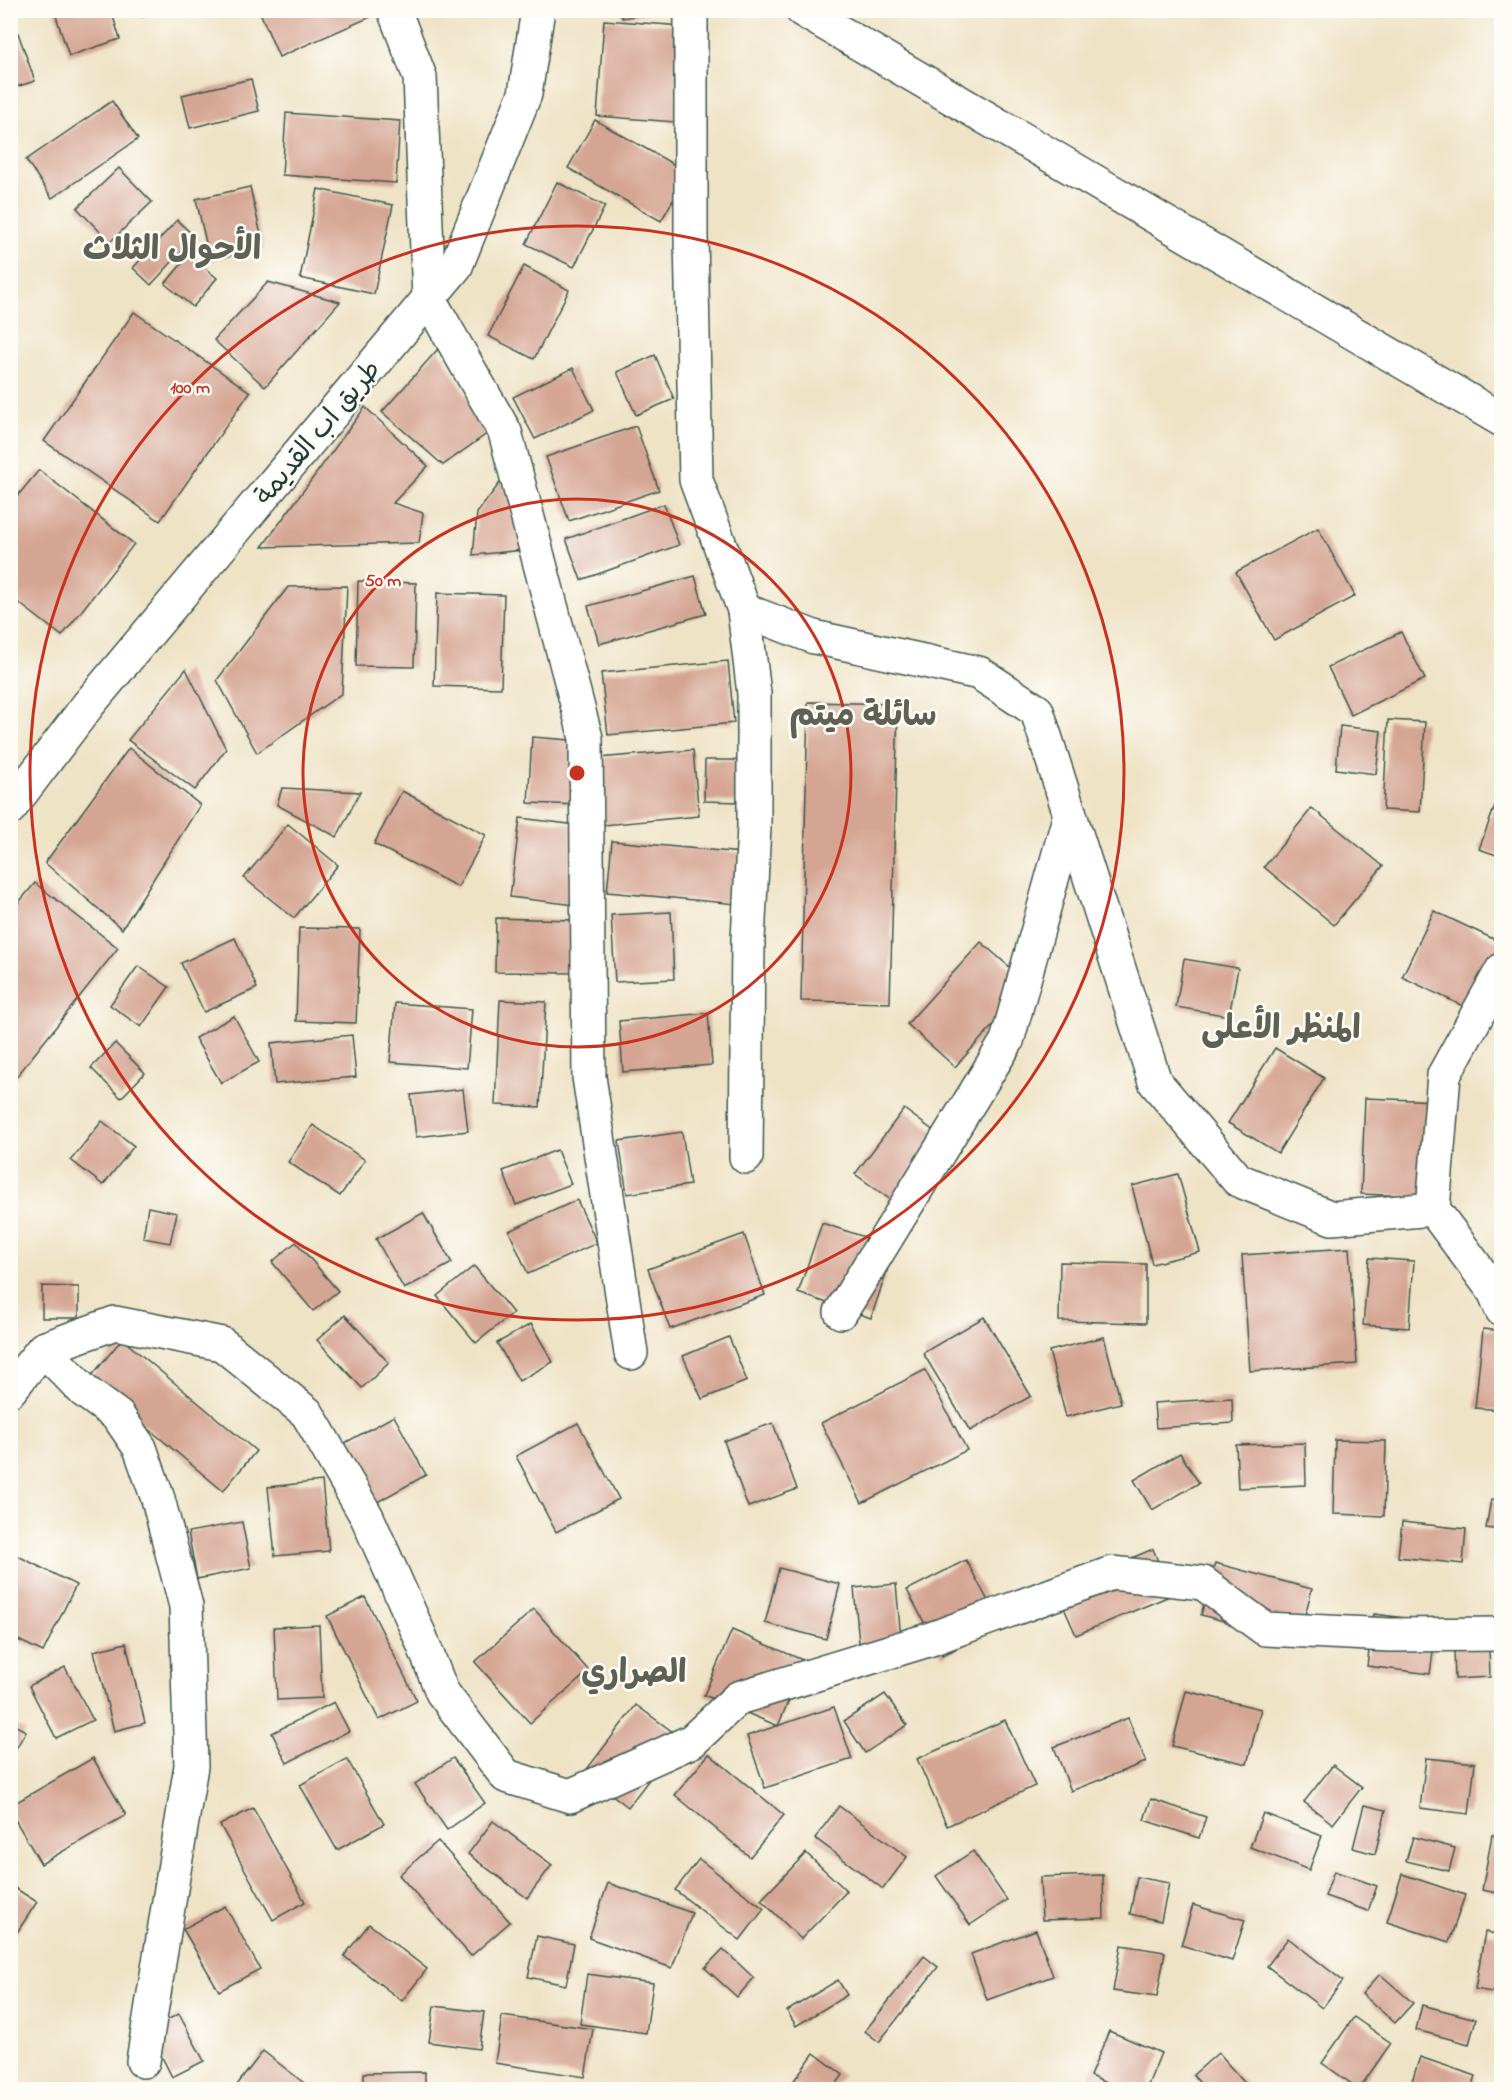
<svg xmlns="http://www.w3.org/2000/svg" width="1512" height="2100" font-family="'Indie Flower','Playpen Sans Arabic',sans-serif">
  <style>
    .building { fill: #d5a593 }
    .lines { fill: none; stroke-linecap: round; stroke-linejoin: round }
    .minor-casing { stroke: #3e564a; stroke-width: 36 }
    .minor { stroke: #fff; stroke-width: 33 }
    .ring { fill: none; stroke: #c8321e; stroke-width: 3 }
    .labels { text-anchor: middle; stroke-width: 5; stroke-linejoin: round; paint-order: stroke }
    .street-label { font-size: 27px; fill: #1f3d34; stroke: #fdfcf7 }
    .district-label { font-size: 33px; font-weight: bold; fill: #5f6155; stroke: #fdfcf7 }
    .centre { fill: #c8321e; stroke: #fdfcf7; stroke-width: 3 }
    .ring-label { font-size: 18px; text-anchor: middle; font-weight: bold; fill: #c8321e; stroke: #fdfcf7; stroke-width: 5; stroke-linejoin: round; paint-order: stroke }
  </style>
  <rect width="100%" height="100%" fill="#fdfcf7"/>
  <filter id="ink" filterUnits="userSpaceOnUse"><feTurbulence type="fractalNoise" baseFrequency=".0167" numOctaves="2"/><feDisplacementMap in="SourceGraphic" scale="12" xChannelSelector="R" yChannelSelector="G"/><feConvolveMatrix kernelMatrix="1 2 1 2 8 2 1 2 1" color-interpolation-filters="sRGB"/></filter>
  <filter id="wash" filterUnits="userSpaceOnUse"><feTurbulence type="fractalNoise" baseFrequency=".008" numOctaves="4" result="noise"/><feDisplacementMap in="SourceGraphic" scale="24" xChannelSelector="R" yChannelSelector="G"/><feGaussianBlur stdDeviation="1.35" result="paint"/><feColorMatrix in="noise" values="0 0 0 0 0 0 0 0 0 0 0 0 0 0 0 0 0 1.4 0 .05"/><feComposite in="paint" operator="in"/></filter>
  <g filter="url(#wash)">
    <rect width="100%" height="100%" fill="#efe3c6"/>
    <g id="blocks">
      <!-- building -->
      <g class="building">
        <path d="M54,10H111L120,39L69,56Z"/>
        <path d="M139,10H158L142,17Z"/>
        <path d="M259,10H381L382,12L279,57Z"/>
        <path d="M620,10H658V12L622,18Z"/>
        <path d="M604,20L682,26L675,122L597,116Z"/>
        <path d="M18,33L35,81L10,89V35Z"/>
        <path d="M251,79L259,111L190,128L182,95Z"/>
        <path d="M112,101L138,139L52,198L26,160Z"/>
        <path d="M286,113L400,121L396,183L282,175Z"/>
        <path d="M595,120L689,173L661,221L568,168Z"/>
        <path d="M119,168L152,202L110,242L77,208Z"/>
        <path d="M557,182L605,206L574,267L526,244Z"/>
        <path d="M250,187L264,248L210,260L196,199Z"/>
        <path d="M318,189L393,205L374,294L300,278Z"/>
        <path d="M177,220L195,237L151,285L133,268Z"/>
        <path d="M189,255L217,278L193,307L165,284Z"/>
        <path d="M524,266L569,290L534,359L488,336Z"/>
        <path d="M268,282L340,302L265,387L214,340Z"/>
        <path d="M134,312L250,392L160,521L44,441Z"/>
        <path d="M438,349L488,433L443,465L382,412Z"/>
        <path d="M655,355L674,399L636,415L617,372Z"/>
        <path d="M573,368L594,410L535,439L513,397Z"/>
        <path d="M365,407L428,466L393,503L423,513L419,543L262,547Z"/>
        <path d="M636,426L659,490L569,521L546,457Z"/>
        <path d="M515,463L535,549L473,555L477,513Z"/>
        <path d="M39,470L134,544L62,636L10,596V505Z"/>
        <path d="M664,504L679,545L581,580L566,539Z"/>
        <path d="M1318,528L1355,596L1274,640L1236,572Z"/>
        <path d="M695,576L706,614L599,644L588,606Z"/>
        <path d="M358,581L416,583L414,667L356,666Z"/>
        <path d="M347,586L342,693L257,753L217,680L288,587Z"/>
        <path d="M437,593L504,595L501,688L434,686Z"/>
        <path d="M1401,632L1425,679L1351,715L1328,667Z"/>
        <path d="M728,661L734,723L608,735L601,673Z"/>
        <path d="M186,669L226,749L195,790L128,740Z"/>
        <path d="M808,702L898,704L890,1003L801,1001Z"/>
        <path d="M1388,720L1425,722L1420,812L1383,810Z"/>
        <path d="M1340,726L1381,731L1376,774L1336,769Z"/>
        <path d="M532,737L583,741L579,805L528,803Z"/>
        <path d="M129,748L200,805L122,929L45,863Z"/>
        <path d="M693,750L699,816L604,825L598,758Z"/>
        <path d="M705,760H741V802L704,801Z"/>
        <path d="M282,788L360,792L337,837L277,805Z"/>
        <path d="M402,791L486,835L458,887L374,844Z"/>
        <path d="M1495,806L1502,808V857L1479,849Z"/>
        <path d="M1312,808L1383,866L1334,925L1264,867Z"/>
        <path d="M520,818L585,826L575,905L510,897Z"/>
        <path d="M288,824L338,865L294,918L244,878Z"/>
        <path d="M612,841L742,853L737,904L607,892Z"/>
        <path d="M35,883L118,948L10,1085V913Z"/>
        <path d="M1434,911L1502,943V953L1473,1011L1402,977Z"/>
        <path d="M671,912L674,979L615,982L611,915Z"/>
        <path d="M496,918L575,920L573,973L495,972Z"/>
        <path d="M299,928L360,929L356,1023L296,1021Z"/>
        <path d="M235,938L257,988L204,1012L181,963Z"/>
        <path d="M981,942L1030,985L955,1067L907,1024Z"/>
        <path d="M1184,959L1238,968L1229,1016L1176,1007Z"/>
        <path d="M138,966L169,987L141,1027L110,1005Z"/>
        <path d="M500,1000L546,1002L540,1107L495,1105Z"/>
        <path d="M395,1003L472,1009L467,1068L390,1062Z"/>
        <path d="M708,1013L712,1065L623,1072L619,1021Z"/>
        <path d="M234,1016L259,1062L221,1083L195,1038Z"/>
        <path d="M352,1035L356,1077L275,1084L271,1043Z"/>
        <path d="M115,1043L145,1073L121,1098L91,1068Z"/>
        <path d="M1275,1048L1324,1078L1278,1153L1228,1123Z"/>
        <path d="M463,1089L468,1131L416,1137L411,1095Z"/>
        <path d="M1365,1098L1437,1101L1433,1197L1361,1194Z"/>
        <path d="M904,1109L950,1143L902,1208L855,1174Z"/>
        <path d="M102,1121L134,1146L103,1185L71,1160Z"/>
        <path d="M313,1125L365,1160L340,1196L288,1162Z"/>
        <path d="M682,1132L690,1185L627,1194L619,1141Z"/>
        <path d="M557,1150L571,1184L516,1205L503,1171Z"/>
        <path d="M1178,1174L1200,1252L1152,1264L1132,1186Z"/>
        <path d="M577,1200L597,1243L528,1274L509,1231Z"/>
        <path d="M148,1207L177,1213L170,1243L143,1238Z"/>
        <path d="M423,1213L452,1263L404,1289L376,1239Z"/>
        <path d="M822,1223L895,1247L871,1318L798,1293Z"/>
        <path d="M744,1234L765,1295L670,1329L648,1269Z"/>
        <path d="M296,1242L338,1291L313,1311L272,1262Z"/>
        <path d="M1349,1248L1357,1364L1250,1371L1242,1255Z"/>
        <path d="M1369,1258L1414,1261L1409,1328L1363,1325Z"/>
        <path d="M1060,1262L1146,1264V1323L1059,1321Z"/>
        <path d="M474,1266L513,1313L476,1343L437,1296Z"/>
        <path d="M42,1286L79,1287V1318H42Z"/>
        <path d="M345,1315L389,1363L362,1388L317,1340Z"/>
        <path d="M984,1317L1031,1396L970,1431L923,1353Z"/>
        <path d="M531,1324L553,1362L519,1381L497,1343Z"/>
        <path d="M1483,1329L1502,1331V1410L1475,1408Z"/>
        <path d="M729,1337L747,1381L702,1399L683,1356Z"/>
        <path d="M1104,1337L1121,1403L1066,1417L1049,1351Z"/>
        <path d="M122,1339L256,1451L223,1491L89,1379Z"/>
        <path d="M925,1370L967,1450L862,1503L821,1423Z"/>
        <path d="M1232,1398L1233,1423L1156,1428L1154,1403Z"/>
        <path d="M394,1416L426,1475L363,1510L330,1451Z"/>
        <path d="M578,1423L619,1499L556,1532L516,1456Z"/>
        <path d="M773,1423L797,1489L748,1507L724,1441Z"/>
        <path d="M1335,1440L1386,1441L1384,1516L1333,1514Z"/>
        <path d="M1305,1443L1306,1485L1238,1488L1236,1445Z"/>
        <path d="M1180,1453L1199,1483L1152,1510L1134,1480Z"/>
        <path d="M322,1481L329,1551L275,1556L268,1487Z"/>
        <path d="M1491,1500L1502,1502V1530L1486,1528Z"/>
        <path d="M242,1522L251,1568L197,1579L188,1532Z"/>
        <path d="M1402,1522L1466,1529L1463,1564L1398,1557Z"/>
        <path d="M1153,1549L1172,1595L1076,1635L1056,1590Z"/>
        <path d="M18,1556L76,1585L43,1652L10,1636V1571Z"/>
        <path d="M966,1560L1001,1625L942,1656L907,1590Z"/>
        <path d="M1215,1563L1312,1589L1298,1641L1201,1615Z"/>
        <path d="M779,1568L840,1584L826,1639L765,1623Z"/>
        <path d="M896,1584L902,1650L860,1654L854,1588Z"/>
        <path d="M365,1597L417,1701L379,1720L327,1616Z"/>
        <path d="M534,1609L589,1671L530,1723L475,1662Z"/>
        <path d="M1374,1614L1437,1622L1430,1674L1367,1666Z"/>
        <path d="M1488,1618L1490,1677L1455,1679L1453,1620Z"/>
        <path d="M319,1625L322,1698L277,1700L274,1627Z"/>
        <path d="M732,1630L805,1661L778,1726L704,1695Z"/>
        <path d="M126,1643L145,1723L114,1731L94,1651Z"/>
        <path d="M65,1667L93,1720L56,1738L29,1686Z"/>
        <path d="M1186,1691L1261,1709L1247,1764L1172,1746Z"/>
        <path d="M885,1694L907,1725L865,1753L844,1721Z"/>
        <path d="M334,1702L349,1731L287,1763L272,1733Z"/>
        <path d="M636,1705L681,1738L628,1807L584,1773Z"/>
        <path d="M834,1707L852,1759L765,1788L747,1736Z"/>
        <path d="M1128,1718L1146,1762L1071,1791L1054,1747Z"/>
        <path d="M1005,1720L1035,1786L947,1826L917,1759Z"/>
        <path d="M10,1723L26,1731L10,1759Z"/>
        <path d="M709,1754L784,1815L750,1857L675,1795Z"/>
        <path d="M93,1758L126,1815L41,1864L10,1811V1806Z"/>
        <path d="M453,1758L485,1803L447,1830L415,1784Z"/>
        <path d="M1426,1758L1475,1763L1469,1814L1420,1808Z"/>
        <path d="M347,1759L384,1824L337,1850L300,1785Z"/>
        <path d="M1333,1765L1362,1787L1333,1824L1304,1802Z"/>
        <path d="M1151,1799L1206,1817L1199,1838L1144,1820Z"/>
        <path d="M1364,1805L1386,1810L1375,1854L1353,1848Z"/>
        <path d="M839,1806L907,1857L883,1889L815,1838Z"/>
        <path d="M253,1808L305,1902L273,1920L220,1825Z"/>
        <path d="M1263,1813L1322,1836L1309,1870L1250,1847Z"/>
        <path d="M493,1821L552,1865L527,1898L468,1854Z"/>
        <path d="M1492,1835L1502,1837V1894L1482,1890Z"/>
        <path d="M1413,1837L1455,1848L1449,1871L1406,1861Z"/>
        <path d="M438,1841L510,1922L471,1956L399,1875Z"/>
        <path d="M973,1851L1007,1900L970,1925L936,1876Z"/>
        <path d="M806,1853L847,1891L801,1939L761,1900Z"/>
        <path d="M699,1859L764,1909L740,1940L675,1890Z"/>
        <path d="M1334,1871L1377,1886L1368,1911L1325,1896Z"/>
        <path d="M1402,1874L1465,1895L1449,1942L1387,1922Z"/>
        <path d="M1103,1875L1104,1918L1042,1920L1040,1877Z"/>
        <path d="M1137,1877L1169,1883L1161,1921L1130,1914Z"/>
        <path d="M608,1883L692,1913L672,1968L589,1938Z"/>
        <path d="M10,1885L37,1902L10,1943Z"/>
        <path d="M1193,1905L1245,1920L1232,1961L1181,1945Z"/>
        <path d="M225,1906L260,1969L219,1991L183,1929Z"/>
        <path d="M369,1924L427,1969L402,2001L344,1956Z"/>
        <path d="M1036,1930L1053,1976L987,2000L971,1954Z"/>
        <path d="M1485,1932L1502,1935V1994L1475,1989Z"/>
        <path d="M537,1936L574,1944L566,1985L528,1977Z"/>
        <path d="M1288,1938L1343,1981L1322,2008L1267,1966Z"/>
        <path d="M1121,1945L1165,1952L1157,1997L1113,1991Z"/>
        <path d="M723,1949L754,1978L737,1997L705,1968Z"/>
        <path d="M924,1956L938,1967L879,2042L865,2031Z"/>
        <path d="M587,1974L653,1983L646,2033L580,2024Z"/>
        <path d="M1380,1974L1413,2003L1395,2023L1362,1994Z"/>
        <path d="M838,1980L847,1995L796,2026L787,2011Z"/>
        <path d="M1422,2005L1476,2019L1469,2044L1416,2030Z"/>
        <path d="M434,2006L484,2012L479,2049L429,2042Z"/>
        <path d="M179,2014L204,2061L172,2077L148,2029Z"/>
        <path d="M502,2016L593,2029L585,2077L495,2063Z"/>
        <path d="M1354,2017L1391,2043L1359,2089L1322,2063Z"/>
        <path d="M1109,2031L1161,2053L1146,2090H1122L1090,2076Z"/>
        <path d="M263,2051L313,2090H243L237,2085Z"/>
        <path d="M814,2053L843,2075L832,2090H787Z"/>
        <path d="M1218,2053L1251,2090H1206L1193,2075Z"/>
        <path d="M1420,2057L1476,2076L1471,2090H1409Z"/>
        <path d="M425,2072V2090H364V2073Z"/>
      </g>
    </g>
  </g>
  <g filter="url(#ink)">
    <use href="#blocks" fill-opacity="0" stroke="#3e564a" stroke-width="1.5"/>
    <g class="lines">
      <!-- minor casing -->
      <g class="minor-casing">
        <g id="minor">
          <path d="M394,10L420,77L429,299L505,432L586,738L589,1077L631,1353"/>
          <path d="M691,10V236L696,480L744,610L814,637L979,673L1037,711L1155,1082L1238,1180L1332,1218L1433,1209"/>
          <path d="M802,10L1502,420"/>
          <path d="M744,610L754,694V827L748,939L746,1157"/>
          <path d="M10,808L88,705L456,266L525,94L537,16L536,10"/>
          <path d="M1502,970L1444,1075L1433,1209L1494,1291L1502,1310"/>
          <path d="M841,1312L1007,1041L1070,814"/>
          <path d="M43,1349L84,1391L118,1416L140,1448L158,1499L186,1606L191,1766L143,2061"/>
          <path d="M10,1390L43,1349L115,1323L222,1344L307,1413L367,1517L420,1636L442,1692L506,1776L570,1796L692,1741L738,1698L928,1640L1112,1573L1203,1583L1265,1629L1390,1635L1502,1634"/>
        </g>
      </g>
      <!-- minor -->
      <use href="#minor" class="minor"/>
    </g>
  </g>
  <!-- distance rings -->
  <g class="ring">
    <circle cx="577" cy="773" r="274"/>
    <circle cx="577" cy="773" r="547"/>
  </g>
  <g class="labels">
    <!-- street labels -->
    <g class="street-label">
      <text transform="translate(317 432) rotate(-50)" y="9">طريق اب القديمة</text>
    </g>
    <!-- district labels -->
    <g class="district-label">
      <text x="172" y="259">الأحوال الثلاث</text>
      <text x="863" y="725">سائلة ميتم</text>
      <text x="1281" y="1038">المنظر الأعلى</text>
      <text x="634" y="1682">الصراري</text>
    </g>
  </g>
  <circle cx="577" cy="773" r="9" class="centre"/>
  <g class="ring-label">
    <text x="190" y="393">100 m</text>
    <text x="383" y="586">50 m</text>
  </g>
  <!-- margin -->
  <rect width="1512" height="2100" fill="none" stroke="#fdfcf7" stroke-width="36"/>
</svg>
